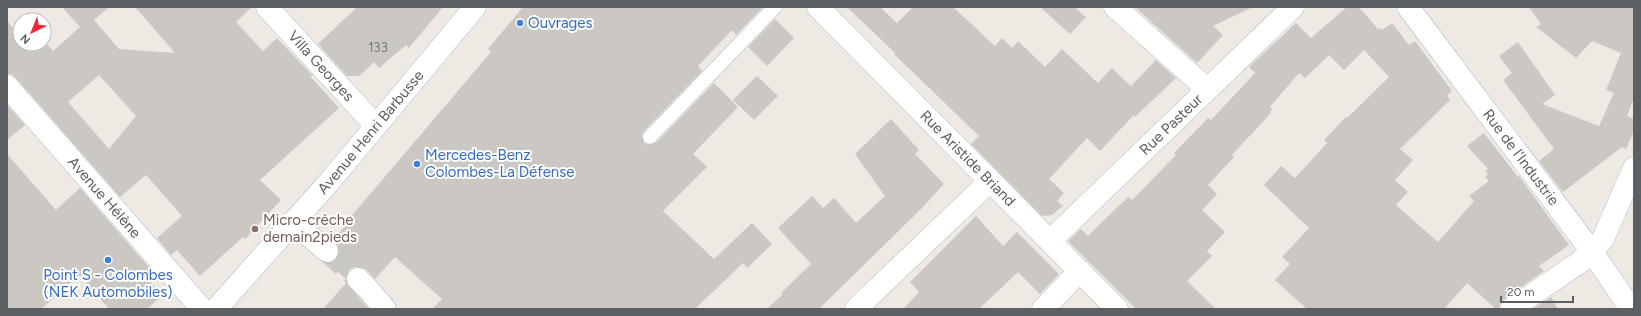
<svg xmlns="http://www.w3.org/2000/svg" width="1641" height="316" font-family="Figtree,sans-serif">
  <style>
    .building { fill: #cbc7c2; fill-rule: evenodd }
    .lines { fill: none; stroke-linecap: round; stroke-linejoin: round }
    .minor-tunnel { stroke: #c9c8c3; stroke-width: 22; stroke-dasharray: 22 11; stroke-linecap: butt }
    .service-casing { stroke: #b3b7ba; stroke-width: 15 }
    .minor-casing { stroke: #b3b7ba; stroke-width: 23 }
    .secondary-casing { stroke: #b4b9be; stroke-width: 23 }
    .service { stroke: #fff; stroke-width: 14 }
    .minor { stroke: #fff; stroke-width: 22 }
    .secondary { stroke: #fff; stroke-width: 22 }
    .shop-dot { fill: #3f7fe0; stroke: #fff; stroke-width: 1.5 }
    .education-dot { fill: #8d6e63; stroke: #fff; stroke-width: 1.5 }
    .labels { text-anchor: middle; stroke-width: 4; stroke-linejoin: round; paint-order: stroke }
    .number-label { font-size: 13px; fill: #777a7c }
    .shop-label { font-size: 15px; fill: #366cbe; stroke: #fff; text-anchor: start }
    .street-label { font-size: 15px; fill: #5b6064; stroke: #fff }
    .education-label { font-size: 15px; fill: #785e54; stroke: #fff; text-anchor: start }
  </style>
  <rect width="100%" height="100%" fill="#eeeae3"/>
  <!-- building -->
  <g class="building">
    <path d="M62,7H109L94,20L119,49L175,53L135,7H252L236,22L263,51L277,38L313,76H310L339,108L260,180L281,200L245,239L243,237L200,276L177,250L171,255L157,238L182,216L146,175L120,197L16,78L11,74H7V21L20,36V44H44V41L53,51L80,27ZM99,75L136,116L109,149L68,102Z"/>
    <path d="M357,7H443L409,48L406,45L379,68L374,62L359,76H347L318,44Z"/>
    <path d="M523,7H763L736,35L732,30L698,66L702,71L644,131L642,135L644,143L648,145L656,143L714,83L738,107L693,154L707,167L663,211L714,259L752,223L772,244L747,268L743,263L695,309H432L442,299L395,257L375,279L367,270L361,267H355L349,270L346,279L328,263L337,259L339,253V247L335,242L338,239L336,237L349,222L348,220L491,52L488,49Z"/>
    <path d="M847,7H880L897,23L913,7H953L995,46L1002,38L1012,48L1018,41L1045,67L1062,49L1098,83L1112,68L1131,86L1156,60L1176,78L1135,117L1134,115L1100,151L1087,138L1049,179L1064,193L1057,201L1063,206L1052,215L1042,216L971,144L979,136L894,54L895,53Z"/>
    <path d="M1040,7H1074L1086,17L1070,34Z"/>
    <path d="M1135,7H1253L1213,26L1223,35L1197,63Z"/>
    <path d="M1347,7H1359L1378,29L1380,28L1382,30L1392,23L1409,45L1415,41L1452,91L1447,95L1450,100L1400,149L1413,160L1395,180L1408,192L1396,205L1438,242L1474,201L1469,196L1489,181L1485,177L1488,174L1485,171L1488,169L1467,146L1484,133L1518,177L1519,176L1569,245L1539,266L1544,271L1504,299L1500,303L1499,309H1496L1467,283L1444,309H1307L1275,280L1290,264L1282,257L1309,228L1264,185L1281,166L1295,178L1327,143L1324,140L1346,117L1347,118L1389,77L1364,50L1344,70L1329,55L1305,78L1299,73L1270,107L1272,109L1270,112L1271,113L1232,155L1234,157L1208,185L1217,194L1202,210L1225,232L1207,251L1212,256L1187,281L1216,309H1136L1068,241L1081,229L1088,236L1128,197L1132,200L1176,155L1174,153L1208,118L1211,120L1255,73L1249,67L1296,23L1311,38Z"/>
    <path d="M1529,7H1634V102L1633,101L1627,116L1634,119V131L1626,149L1622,147L1563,192L1539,161L1554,149L1503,80L1512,73L1499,56L1518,42L1555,95L1542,104L1599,126L1614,93L1606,90L1621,53L1592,41L1576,58L1536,27L1541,24Z"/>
    <path d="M775,19L794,38L767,66L748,47Z"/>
    <path d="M757,76L778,96L754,120L733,100Z"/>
    <path d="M7,105L25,125L7,140Z"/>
    <path d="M891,119L919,150L915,154L944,184L922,208L819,309H767L783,294L781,293L811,264L778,228L812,196L823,208L834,198L856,223L885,196L855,154Z"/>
    <path d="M7,154L56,210L80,188L152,271L146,276L162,296L147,309H109L80,275L41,309H7Z"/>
    <path d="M976,216L1003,246L1017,232L1059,274L1040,294L1018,272L979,309H903L919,292L910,282Z"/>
    <path d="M346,283L369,309H323Z"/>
    <path d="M1551,297L1558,309H1533Z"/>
  </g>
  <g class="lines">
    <!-- minor-tunnel -->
    <path class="minor-tunnel" d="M327,251L358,279"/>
    <!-- service casing -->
    <g class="service-casing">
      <path id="service" d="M650,137L775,7"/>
    </g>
    <!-- minor casing -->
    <g class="minor-casing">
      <g id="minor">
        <path id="s1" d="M267,7L375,125"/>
        <path id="s2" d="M818,7L1117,309"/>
        <path d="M1115,7L1207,89"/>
        <path id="s3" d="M1408,7L1592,252L1631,309"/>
        <path id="s4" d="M7,86L202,309"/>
        <path d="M293,222L327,251"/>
        <path id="s5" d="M1050,241L1293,7"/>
        <path d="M358,279L368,289L385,309"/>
        <path d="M856,309L990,181"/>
        <path d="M1043,309L1080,271"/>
        <path d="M1511,309L1580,262L1592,252L1603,239L1634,168"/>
      </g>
    </g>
    <!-- secondary casing -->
    <g class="secondary-casing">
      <g id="secondary">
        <path id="s6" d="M216,309L330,181L475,7"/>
      </g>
    </g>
    <!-- service -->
    <use href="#service" class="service"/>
    <!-- minor -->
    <use href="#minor" class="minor"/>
    <!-- secondary -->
    <use href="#secondary" class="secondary"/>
  </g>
  <!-- markers -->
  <g class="shop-dot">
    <circle cx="520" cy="23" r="4"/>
    <circle cx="417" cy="164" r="4"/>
    <circle cx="108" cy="260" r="4"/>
  </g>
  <circle class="education-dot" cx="255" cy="229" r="4"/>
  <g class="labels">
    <!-- number labels -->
    <g class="number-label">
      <text x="378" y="52">133</text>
    </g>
    <!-- shop labels -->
    <g class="shop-label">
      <text x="528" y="28">Ouvrages</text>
      <text x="425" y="160">Mercedes-Benz<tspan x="425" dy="17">Colombes-La Défense</tspan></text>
      <text x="108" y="280" text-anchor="middle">Point S - Colombes<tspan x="108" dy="17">(NEK Automobiles)</tspan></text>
    </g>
    <!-- street labels -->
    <g class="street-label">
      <text dy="5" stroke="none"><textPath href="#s1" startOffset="80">Villa Georges</textPath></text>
      <text dy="5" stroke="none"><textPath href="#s5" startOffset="168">Rue Pasteur</textPath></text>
      <text dy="5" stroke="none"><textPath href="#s6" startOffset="235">Avenue Henri Barbusse</textPath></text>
      <text dy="5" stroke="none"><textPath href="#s3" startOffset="188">Rue de l'Industrie</textPath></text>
      <text dy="5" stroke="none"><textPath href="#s2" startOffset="213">Rue Aristide Briand</textPath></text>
      <text dy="5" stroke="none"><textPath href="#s4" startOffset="148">Avenue Hélène</textPath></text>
    </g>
    <!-- education labels -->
    <g class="education-label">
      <text x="263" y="225">Micro-crèche<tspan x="263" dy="17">demain2pieds</tspan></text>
    </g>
  </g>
  <!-- border -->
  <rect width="1641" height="316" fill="none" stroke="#5b6064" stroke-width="16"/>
  <!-- north arrow -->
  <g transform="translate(32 32) rotate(223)"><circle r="19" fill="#ffffff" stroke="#bdbfc1"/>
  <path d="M0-3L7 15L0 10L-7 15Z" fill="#ef2837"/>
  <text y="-6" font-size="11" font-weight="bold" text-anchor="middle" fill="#5b6064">N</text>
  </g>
  <!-- scale -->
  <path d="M1501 296v6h72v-6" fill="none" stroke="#5b6064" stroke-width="2"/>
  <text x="1507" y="296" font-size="12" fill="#5b6064" stroke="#ffffff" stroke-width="3" paint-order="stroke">20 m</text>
</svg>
